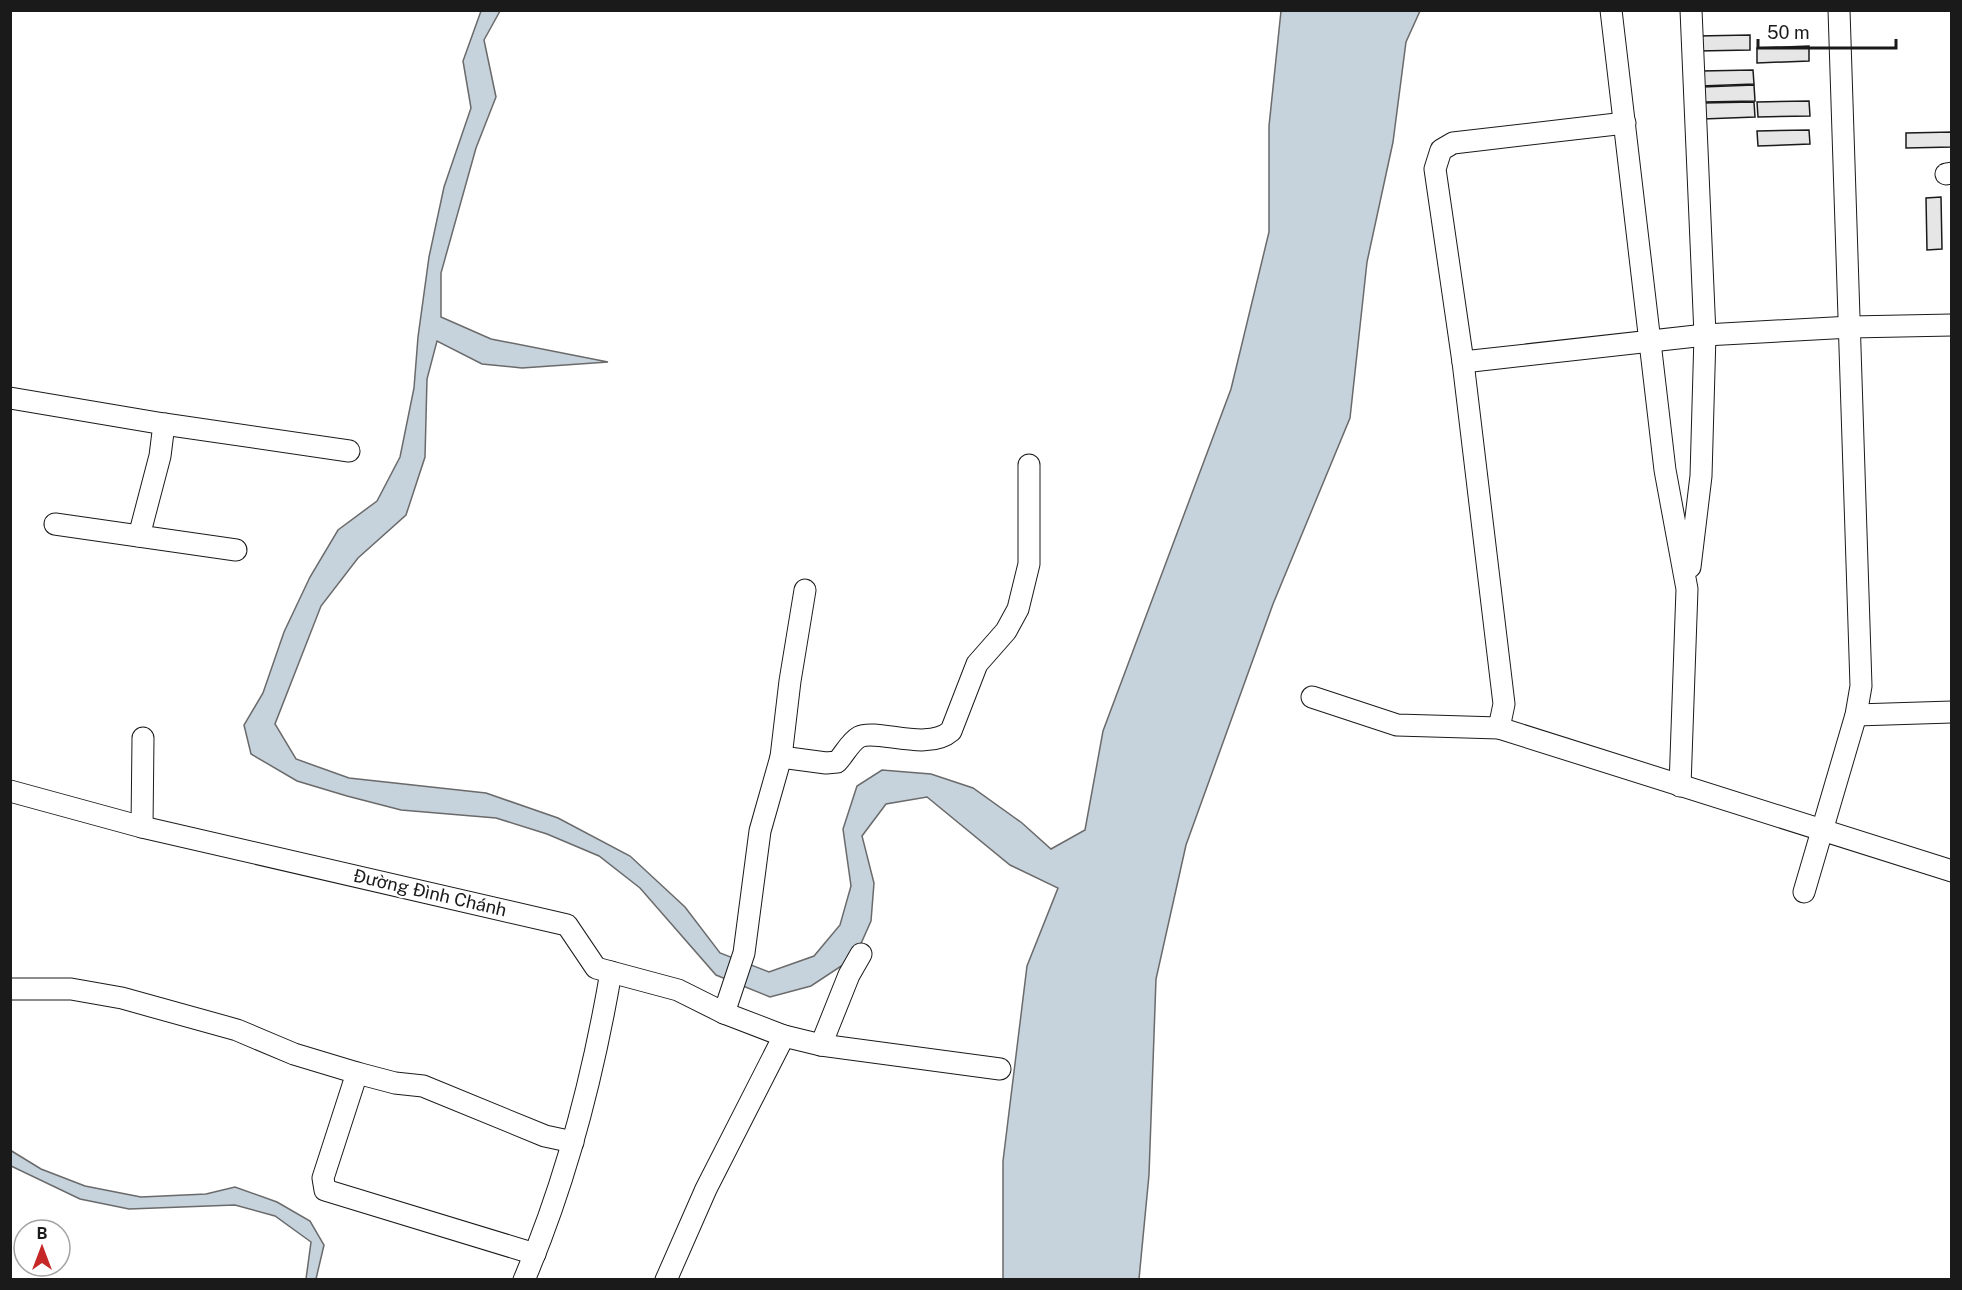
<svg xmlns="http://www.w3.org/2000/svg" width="1962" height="1290" font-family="'Public Sans',sans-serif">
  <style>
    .water { fill: #c6d2dc; stroke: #6a6a6a; stroke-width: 1.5 }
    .building { fill: #e6e6e6; stroke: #1a1a1a; stroke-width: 1.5 }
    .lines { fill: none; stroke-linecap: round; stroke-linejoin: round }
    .minor-casing { stroke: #1a1a1a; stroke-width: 23 }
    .minor { stroke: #fff; stroke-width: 21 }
    .labels { text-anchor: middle; stroke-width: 4.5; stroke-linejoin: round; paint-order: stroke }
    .street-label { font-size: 18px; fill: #1a1a1a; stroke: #fff }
  </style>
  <rect width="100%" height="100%" fill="#fff"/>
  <!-- water -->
  <g class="water">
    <path d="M481,11H500L484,40L496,97L476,148L441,273V317L491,339L608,362L522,368L482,364L437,341L427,379L425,457L406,515L358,558L321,606L275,724L296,759L349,778L486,793L558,818L630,856L685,907L720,953L769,972L814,956L840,925L851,886L843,829L857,786L882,770L931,774L973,788L1022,823L1051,849L1085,830L1103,731L1231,389L1269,232V126L1281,11H1420L1406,42L1393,142L1367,262L1350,418L1273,604L1186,845L1156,979L1149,1175L1139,1279H1003V1161L1027,966L1058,888L1010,865L927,797L886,804L862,836L874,883L871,921L855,957L811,986L770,997L716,975L640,888L599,856L547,834L496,818L401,810L347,796L297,781L251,754L244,725L263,693L284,632L310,577L338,530L377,501L400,457L414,388L418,337L429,257L444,187L471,108L463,61Z"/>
    <path d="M10,1150L41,1169L85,1186L141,1197L206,1194L235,1187L277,1202L310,1221L324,1245L316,1279H306L311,1242L275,1216L235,1205L129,1209L80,1199L11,1166Z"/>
  </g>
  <!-- building -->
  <g class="building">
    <path d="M1750,35V50L1698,51L1697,36Z"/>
    <path d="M1809,46V61L1757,63V48Z"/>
    <path d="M1753,70L1754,84L1701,86V71Z"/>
    <path d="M1754,85L1755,101L1703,102L1702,87Z"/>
    <path d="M1809,101L1810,116L1758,117L1757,102Z"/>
    <path d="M1754,102L1755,117L1703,119L1702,103Z"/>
    <path d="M1809,130L1810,144L1758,146L1757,131Z"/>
    <path d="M1952,132V147L1906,148V133Z"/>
    <path d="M1941,197L1942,249L1927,250L1926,198Z"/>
  </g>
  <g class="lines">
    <!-- minor casing -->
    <g class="minor-casing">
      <g id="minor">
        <path d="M1611,10L1665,470L1687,589L1680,786"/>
        <path d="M1946,174L1952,173"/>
        <path d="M1463,362L1705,335L1851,327L1952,325"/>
        <path d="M10,398L164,424L349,451"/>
        <path d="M55,524L236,550"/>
        <path d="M139,536L160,456L164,424"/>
        <path d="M1690,567L1701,476L1705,335L1691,10"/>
        <path d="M1312,697L1397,725L1499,728L1952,871"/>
        <path d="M1856,715L1952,712"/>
        <path d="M1499,728L1504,704L1463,362L1435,169L1441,150L1453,143L1625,123"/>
        <path d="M781,757L826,763L837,762C844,755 850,742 859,737C877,728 927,752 951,731L977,664L1006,631L1018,609L1029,564V465"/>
        <path d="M10,791L142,827L567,925L596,968L678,990L724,1013L784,1036L821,1045L1000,1069"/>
        <path d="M142,827L143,738"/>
        <path d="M1804,892L1856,715L1861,686L1839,10"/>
        <path d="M10,989H71L122,998L237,1030L294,1054L357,1073L395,1083L423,1086L545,1136L573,1142"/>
        <path d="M724,1013L744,953L760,831L781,757L790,681L805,590"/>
        <path d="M821,1045L849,975L861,954"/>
        <path d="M357,1073L323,1178L325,1190L535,1254"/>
        <path d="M524,1280C566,1182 593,1077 611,972"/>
        <path d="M666,1280L706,1189L784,1036"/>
      </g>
    </g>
    <!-- minor -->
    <use href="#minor" class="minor"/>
  </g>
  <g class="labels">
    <!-- street labels -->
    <g class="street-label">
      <text transform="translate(430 893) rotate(13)" y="6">Đường Đình Chánh</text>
    </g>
  </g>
  <!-- border -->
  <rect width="1962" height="1290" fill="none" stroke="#1a1a1a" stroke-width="24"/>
  <!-- north arrow -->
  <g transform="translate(42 1248)"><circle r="28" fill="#ffffff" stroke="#a3a3a3" stroke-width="1.5"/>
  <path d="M0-4.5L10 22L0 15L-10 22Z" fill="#c62828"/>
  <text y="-9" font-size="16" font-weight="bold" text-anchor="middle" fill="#1a1a1a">B</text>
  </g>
  <!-- scale -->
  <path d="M1758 39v9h138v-9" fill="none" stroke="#1a1a1a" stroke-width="3"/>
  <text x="1767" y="39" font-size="18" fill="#1a1a1a" stroke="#ffffff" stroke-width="4.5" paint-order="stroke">50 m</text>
</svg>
